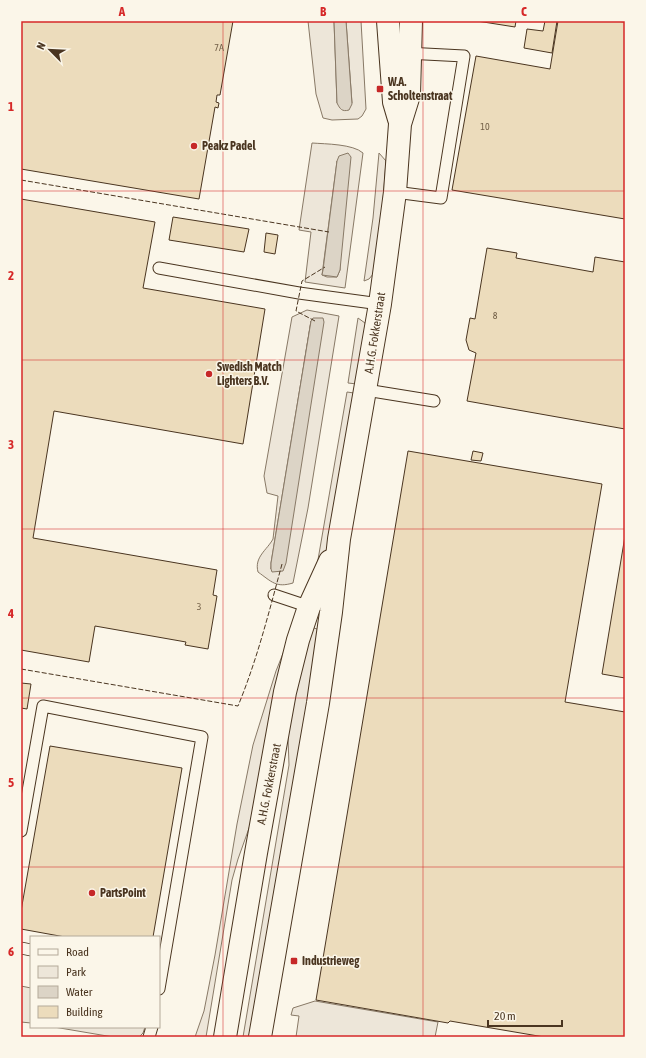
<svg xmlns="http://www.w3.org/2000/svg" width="646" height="1058" font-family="'Asap Condensed',sans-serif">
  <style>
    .green { fill: #ede6d9; stroke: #887966; fill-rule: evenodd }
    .water { fill: #dcd4c6; stroke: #887966 }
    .building { fill: #ecdcbc; stroke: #4a3520 }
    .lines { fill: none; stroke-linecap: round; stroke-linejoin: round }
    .service-casing { stroke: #4a3520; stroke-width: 13 }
    .tertiary-casing { stroke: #4a3520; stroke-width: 24 }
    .service { stroke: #fbf6e9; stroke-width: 11 }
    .tertiary { stroke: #fbf6e9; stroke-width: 22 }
    .fence { stroke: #4a3520; stroke-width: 1; stroke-dasharray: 5 2; stroke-linecap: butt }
    .grid { fill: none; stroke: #d62828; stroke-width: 1; stroke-opacity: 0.55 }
    .poi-dot { fill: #c62828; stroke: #fbf6e9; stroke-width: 1.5 }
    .labels { text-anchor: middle; stroke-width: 3; stroke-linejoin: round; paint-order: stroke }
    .number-label { font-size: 10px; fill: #725f47 }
    .poi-label { font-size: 12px; font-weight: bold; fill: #4a3520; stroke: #fbf6e9; text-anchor: start }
    .street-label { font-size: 12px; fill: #4a3520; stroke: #fbf6e9 }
    .neatline { fill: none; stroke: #d62828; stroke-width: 1.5 }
    .grid-label { font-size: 13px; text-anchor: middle; font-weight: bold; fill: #d62828 }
  </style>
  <rect width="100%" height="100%" fill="#fbf6e9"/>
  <!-- green -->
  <g class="green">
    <path d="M308,21H334L337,103H352L346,21H361L366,109L362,116L358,119L332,120L323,118L316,94Z"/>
    <path d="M312,143C326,144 353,144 363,153L345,288L305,282L311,232L299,230ZM337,161L340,270L337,277H327L322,275Z"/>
    <path d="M379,153L386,161L382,214L374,273L369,279L364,281L373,218Z"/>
    <path d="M307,310L339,316L308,508L293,583C276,588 272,582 258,572C254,557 267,550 273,539L278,496L267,493L264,476L292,317ZM311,321L271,569V563Z"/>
    <path d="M358,318L365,323L367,328L357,384L348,383Z"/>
    <path d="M347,392L354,393L326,571L315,577Z"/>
    <path d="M314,628L320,630L253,1037H243L289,765L287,711L312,629Z"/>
    <path d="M286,646L253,817L238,859L232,880L206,1037H195L204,1011L215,955L237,824L253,745L276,671Z"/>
    <path d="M21,986L31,988V1023L21,1022Z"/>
    <path d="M315,1001L438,1022L435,1037H296L299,1016L291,1015L293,1008Z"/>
    <path d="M54,1027H145L143,1033L139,1037H113Z"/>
  </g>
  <!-- water -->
  <g class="water">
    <path d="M334,21H346L352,104L349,110C342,112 340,109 337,103Z"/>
    <path d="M348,153L351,157L340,270L337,277L322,275L323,270L337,161L339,156Z"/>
    <path d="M313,318H323L324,322L286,563L283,571L272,572L271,569V563L311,321Z"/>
  </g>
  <!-- building -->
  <g class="building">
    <path d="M21,21H233L220,95H217L216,102L219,103L218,108L215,107L199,199L21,169Z"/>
    <path d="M477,21H516L515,27Z"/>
    <path d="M545,21H557L552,53L524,48L527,29L543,31Z"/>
    <path d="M558,21H616L625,22V219L452,190L476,56L550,69Z"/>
    <path d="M21,199L155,222L143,288L265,309L243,444L54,411L33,538L217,570L213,595L217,596L208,649L185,645L186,642L95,626L89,662L21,650Z"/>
    <path d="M173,217L249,229L244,252L169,240Z"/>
    <path d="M266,233L278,235L275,254L264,252Z"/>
    <path d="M487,248L517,253L516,258L593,272L595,257L625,262V429L467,401L476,353L469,350L466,340L470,318L475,319Z"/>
    <path d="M408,451L602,484L565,702L625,712V1037H544L450,1021L448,1023L316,1000Z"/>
    <path d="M473,451L483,453L481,461L471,460Z"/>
    <path d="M625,536V678L602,674Z"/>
    <path d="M21,683L31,684L27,709L21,708Z"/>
    <path d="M50,746L182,768L153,937H65L21,929V911Z"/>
  </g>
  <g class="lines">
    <!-- service casing -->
    <g class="service-casing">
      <g id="service">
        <path d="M395,192L441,198L464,56L406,53"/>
        <path d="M159,268L299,293L380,304"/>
        <path d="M366,390L434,401"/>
        <path d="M274,595L313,608"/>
        <path d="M21,831L43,706L202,737L159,989"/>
        <path d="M21,948L31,950"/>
        <path d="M149,1037L152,1027"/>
      </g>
    </g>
    <!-- tertiary casing -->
    <g class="tertiary-casing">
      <g id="tertiary">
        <path d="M388,21L394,102L399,119"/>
        <path d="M225,1037L256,853L285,692L298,640L309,607L330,561"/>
        <path d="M260,1037L318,703L331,612L339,539L380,304L395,192L400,124L409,95L411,21"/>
      </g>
    </g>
    <!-- service -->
    <use href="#service" class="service"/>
    <!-- tertiary -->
    <use href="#tertiary" class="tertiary"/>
    <!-- fence -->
    <g class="fence">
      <path d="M21,180L329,232"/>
      <path d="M315,321L296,311L302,281L325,267"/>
      <path d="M21,669L238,706C257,660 269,612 282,564"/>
    </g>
  </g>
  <!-- grid -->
  <path class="grid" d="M223,21V1037M423,21V1037M21,191H625M21,360H625M21,529H625M21,698H625M21,867H625"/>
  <!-- markers -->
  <g class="poi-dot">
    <rect x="376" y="85" width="8" height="8" rx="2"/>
    <circle cx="194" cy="146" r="4"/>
    <circle cx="209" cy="374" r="4"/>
    <circle cx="92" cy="893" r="4"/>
    <rect x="290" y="957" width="8" height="8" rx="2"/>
  </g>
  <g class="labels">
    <!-- number labels -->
    <g class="number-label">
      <text x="219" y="51">7A</text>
      <text x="485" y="130">10</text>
      <text x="495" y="319">8</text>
      <text x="199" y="610">3</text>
    </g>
    <!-- poi labels -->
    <g class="poi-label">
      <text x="388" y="86">W.A.<tspan x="388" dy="14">Scholtenstraat</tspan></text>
      <text x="202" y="150">Peakz Padel</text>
      <text x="217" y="371">Swedish Match<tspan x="217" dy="14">Lighters B.V.</tspan></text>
      <text x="100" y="897">PartsPoint</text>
      <text x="302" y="965">Industrieweg</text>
    </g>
    <!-- street labels -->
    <g class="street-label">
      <text transform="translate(375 333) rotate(-81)" y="4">A.H.G. Fokkerstraat</text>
      <text transform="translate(269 784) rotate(-79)" y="4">A.H.G. Fokkerstraat</text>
    </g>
  </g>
  <!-- border -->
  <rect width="646" height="1058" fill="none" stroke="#fbf6e9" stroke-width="44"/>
  <!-- legend -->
  <rect x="30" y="936" width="130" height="92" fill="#fbf6e9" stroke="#b4a999"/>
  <rect x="38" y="949" width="20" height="6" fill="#fbf6e9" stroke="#b4a999"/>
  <text x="66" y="956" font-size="12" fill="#4a3520">Road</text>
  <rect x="38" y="966" width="20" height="12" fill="#ede6d9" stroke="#b4a999"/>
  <text x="66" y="976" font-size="12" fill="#4a3520">Park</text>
  <rect x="38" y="986" width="20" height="12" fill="#dcd4c6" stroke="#b4a999"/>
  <text x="66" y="996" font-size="12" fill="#4a3520">Water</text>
  <rect x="38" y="1006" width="20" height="12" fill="#ecdcbc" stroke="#b4a999"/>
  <text x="66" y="1016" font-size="12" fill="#4a3520">Building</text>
  <!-- north arrow -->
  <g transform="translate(50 50) rotate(294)" stroke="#fbf6e9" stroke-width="3" paint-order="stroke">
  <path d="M0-3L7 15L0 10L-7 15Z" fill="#4a3520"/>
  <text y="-6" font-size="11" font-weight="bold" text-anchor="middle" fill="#4a3520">N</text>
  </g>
  <!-- scale -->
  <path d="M488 1020v6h74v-6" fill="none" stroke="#4a3520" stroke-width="2"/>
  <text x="494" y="1020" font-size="12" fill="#4a3520" stroke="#fbf6e9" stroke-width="3" paint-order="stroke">20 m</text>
  <rect x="22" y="22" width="602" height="1014" class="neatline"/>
  <g class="grid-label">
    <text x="122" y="16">A</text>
    <text x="323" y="16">B</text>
    <text x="524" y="16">C</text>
    <text x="11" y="111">1</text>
    <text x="11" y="280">2</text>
    <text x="11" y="449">3</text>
    <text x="11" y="618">4</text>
    <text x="11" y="787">5</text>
    <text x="11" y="956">6</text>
  </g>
</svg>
